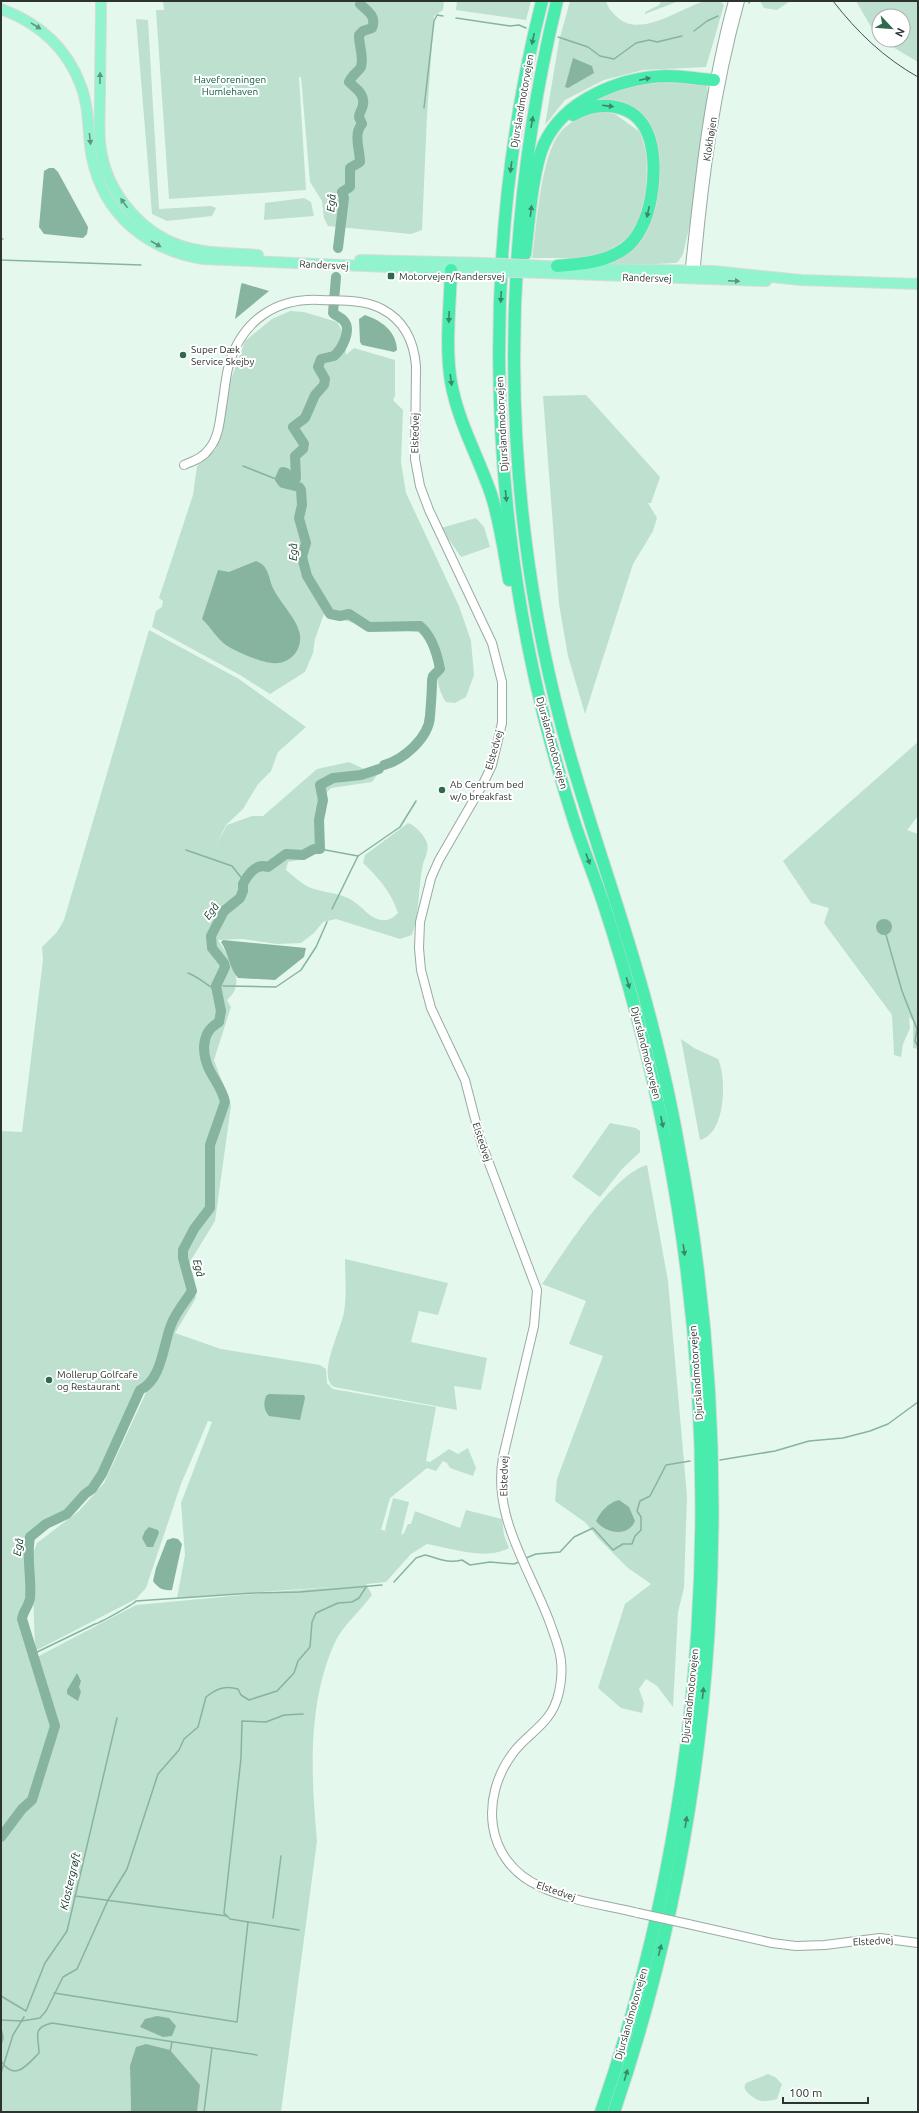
<svg xmlns="http://www.w3.org/2000/svg" width="919" height="2113" viewBox="0 0 919 2113" font-family="Ubuntu,sans-serif">
<style>
.green{fill:#bee0cf;fill-rule:evenodd}
.water{fill:#87b49e}
.lines{fill:none;stroke-linecap:round;stroke-linejoin:round}
.stream{stroke:#87b49e;stroke-width:1.5}
.river{stroke:#87b49e;stroke-width:10}
.minor-casing{stroke:#98aaa1;stroke-width:10}
.major-casing{stroke:#d9dada;stroke-width:12}
.highway-casing{stroke:#d9dada;stroke-width:14}
.minor{stroke:#fff;stroke-width:8}
.major{stroke:#92f4ce;stroke-width:10}
.highway{stroke:#4aecae;stroke-width:12}
.tram{stroke:#49524d;stroke-width:1}
.minor-bridge-casing{stroke:#98aaa1;stroke-width:10;stroke-linecap:butt}
.major-bridge-casing{stroke:#d9dada;stroke-width:12;stroke-linecap:butt}
.minor-bridge{stroke:#fff;stroke-width:8}
.major-bridge{stroke:#92f4ce;stroke-width:10}
.oneway{fill:#60947f}
.oneway2{fill:#3a8769}
.poi-dot{fill:#316850;stroke:#fff;stroke-width:1.5}
.labels{text-anchor:middle;dominant-baseline:central;stroke-width:4;stroke-linejoin:round;paint-order:stroke}
.park-label{font-size:10px;fill:#075c3f;stroke:#fff}
.street-label{font-size:10px;fill:#2d3430;stroke:#fff}
.poi-label{font-size:10px;fill:#2d3430;stroke:#fff;text-anchor:start}
.water-label{font-size:11px;font-style:italic;fill:#093122;stroke:#fff}
</style>
<rect width="100%" height="100%" fill="#e5f8ee"/>
<g class="green">
<path d="M163,1H444L443,10L434,16L427,115L422,230L411,234L328,226L324,218L322,201L310,182L301,77H299L306,190L169,199L156,10H164Z"/>
<path d="M457,1H531L526,20L456,10Z"/>
<path d="M570,1H606C608,8 611,11 616,16C639,40 680,8 705,1C709,0 715,1 720,1L724,5L706,67L643,70L604,80L565,100L545,125L559,41Z"/>
<path d="M661,1H679L645,14V12L659,5Z"/>
<path d="M760,1H790L777,10L764,8Z"/>
<path d="M856,1H918V62L896,49L886,40H903V16H879V33L870,25Z"/>
<path d="M136,19L148,20L159,209L211,206L216,208L212,216L167,221L152,214Z"/>
<path d="M680,81L703,83L707,86L708,92L690,224L683,254L678,262L675,263L595,267L637,242L656,153L637,115L584,105L611,91L632,85Z"/>
<path d="M598,111L615,114L640,132L647,155L646,191L637,227L626,239L607,252L583,258H532C537,225 540,160 559,134C568,121 584,116 598,111Z"/>
<path d="M304,198L311,202L314,216L264,220L265,203Z"/>
<path d="M290,311L304,312L337,322L346,338V355L354,348L395,360V396L393,400L403,410L401,462L406,493L459,606L471,641L474,675L466,697L455,703L446,702C435,686 437,665 430,647C428,641 422,636 418,632L400,630L380,631L324,614L315,639L313,653L305,672L270,694L240,675L152,627L156,611L162,607L163,601L159,598L193,495L197,466L216,449L224,420L230,382L245,341L272,319Z"/>
<path d="M586,395L660,477L651,503H648L657,518L653,531L633,564L585,714L568,656L559,604L543,396Z"/>
<path d="M476,518L484,527L490,547L461,557L441,528Z"/>
<path d="M149,630L239,679L306,727L278,752L271,771L258,784L243,809L226,825L216,845L227,825L252,816H263L317,769L349,762L377,775L372,782L331,788L327,792L320,836L316,852L304,859L288,862L286,870C295,877 303,886 314,889C327,893 341,893 353,901C363,907 369,918 381,920C388,921 393,918 398,913C391,892 379,878 363,863L365,855L408,823C415,825 425,836 427,843C429,851 425,857 423,864C418,887 420,912 412,935L400,939L336,919L323,922L314,933L301,943L277,944L242,939L218,940C229,957 248,982 227,1000L231,1007L214,1060L231,1106L215,1221L188,1265L196,1298L175,1333L221,1349L320,1365L326,1369L327,1383L333,1389L436,1407L426,1461L430,1462L449,1449L458,1454L468,1448L476,1468L473,1476L450,1468L447,1463L443,1461L436,1471L427,1468L390,1498L381,1530L387,1531L385,1530L393,1498L409,1502L401,1535L404,1533L408,1524H411L415,1511L460,1528L466,1510L502,1519L504,1535L509,1548C486,1561 451,1548 427,1544L411,1554L386,1582L366,1584L372,1595C362,1609 344,1625 336,1640C307,1702 311,1775 317,1841L281,2112H197L199,2085L170,2050L130,2066L131,2112H1V1131L22,1132L43,960L42,947L57,932L64,920ZM151,1382L104,1483L79,1511L37,1543L32,1556L35,1651L136,1599L146,1588L181,1484L208,1421L212,1422L181,1503L185,1555L177,1598L330,1587L136,1605L35,1658L23,1619C23,1611 29,1606 30,1598C33,1579 27,1559 30,1537L46,1524L67,1514L85,1494L92,1489L102,1474L140,1391Z"/>
<path d="M918,742V816L907,830L918,834V1049L913,1048V1021L909,1017L910,1028L903,1044L901,1057L894,1055L892,1015L824,923L829,908L811,903L783,861Z"/>
<path d="M681,1039L694,1048L718,1059C727,1078 726,1134 700,1140Z"/>
<path d="M610,1123L636,1128L640,1131V1152L622,1169L600,1197L572,1177Z"/>
<path d="M647,1165L668,1281L687,1496L684,1588L678,1612L673,1707L657,1686L646,1679L639,1689L644,1703L642,1713L621,1708L598,1688L625,1604L651,1584L628,1568L598,1538L586,1523L555,1501L557,1479L603,1356L569,1344L586,1301L542,1284C564,1253 611,1175 647,1165Z"/>
<path d="M345,1259L448,1283L438,1315L419,1311L411,1342L487,1358L481,1390L454,1386L457,1410L334,1387C316,1376 342,1328 344,1312C347,1295 345,1276 345,1259Z"/>
<path d="M768,2074L775,2077L782,2084L777,2099C764,2103 757,2102 747,2092C744,2088 744,2087 746,2083Z"/>
</g>
<g class="water">
<path d="M573,58L592,66L594,73L568,88L565,87Z"/>
<path d="M49,168H54L58,172L88,227L87,234L83,238L44,234L39,227L44,171Z"/>
<path d="M242,283L269,291L235,319L241,285Z"/>
<path d="M365,315C382,321 396,331 397,350L394,352L362,345L360,342L359,319Z"/>
<path d="M256,561C270,566 268,579 274,590C281,604 298,620 300,635C302,652 288,665 272,663C263,663 234,651 226,645C216,638 211,627 202,619L218,570L229,572Z"/>
<circle cx="884" cy="927" r="8"/>
<path d="M223,940L306,948L304,957L275,980L238,978C229,968 229,954 221,942Z"/>
<path d="M269,1394L304,1395L305,1398L300,1420L269,1416C264,1410 263,1404 266,1396Z"/>
<path d="M619,1500L629,1507L635,1521C628,1538 605,1533 596,1521C601,1511 608,1503 619,1500Z"/>
<path d="M149,1527L158,1530L159,1533L153,1547H147L142,1538L145,1531Z"/>
<path d="M173,1538L178,1539L182,1544L172,1590C163,1591 158,1588 153,1581L156,1568L167,1540Z"/>
<path d="M77,1673L81,1681L79,1687L81,1692L78,1701L67,1694V1690Z"/>
<path d="M157,2016L169,2018L176,2026L172,2036L163,2037L140,2027L145,2019Z"/>
<path d="M146,2044L170,2050L200,2085L197,2112H131L130,2066L136,2047Z"/>
</g>
<g class="lines">
<g class="stream">
<path d="M749,3L750,1"/>
<path d="M456,18L510,26L519,25L526,28"/>
<path d="M694,31L707,21L718,16"/>
<path d="M558,37L588,47L600,56L614,59L636,43L649,40L657,42L682,36"/>
<path d="M424,108L434,21L437,15L443,16"/>
<path d="M1,239H3"/>
<path d="M1,260L141,265"/>
<path d="M243,466L281,481"/>
<path d="M320,849L358,856"/>
<path d="M186,850L232,866L244,881"/>
<path d="M332,909L358,856L400,827L416,801"/>
<path d="M886,935L902,991L917,1029L915,1041L918,1046"/>
<path d="M188,973C199,977 206,985 216,990"/>
<path d="M223,986L276,987L301,970L316,947L327,922"/>
<path d="M720,1460L775,1451L809,1441L843,1438L870,1431L888,1424L918,1402"/>
<path d="M526,1558L536,1554L560,1552L574,1537L593,1528L613,1550L623,1544H632L635,1536L641,1530V1517L637,1511L640,1501L650,1496L666,1465L690,1461"/>
<path d="M394,1582L416,1558L425,1555C438,1558 448,1564 462,1560L470,1565L490,1562L514,1564L519,1562"/>
<path d="M33,1654L95,1624C100,1623 132,1605 136,1601L253,1593L300,1592L382,1585"/>
<path d="M75,1896L227,1916"/>
<path d="M273,1918L281,1856"/>
<path d="M299,1930L230,1919L224,1913L241,1758L242,1721L266,1722L284,1715L303,1714"/>
<path d="M54,1993L237,2022L248,1922"/>
<path d="M1,1996L26,2011L45,1963L67,1931L117,1718"/>
<path d="M1,2020L22,2021L40,2018L46,2011L63,1977L77,1969L108,1900L127,1869L158,1774L179,1750L184,1739L198,1727L206,1697C216,1689 225,1685 238,1689L241,1695L249,1700L277,1691L294,1673L298,1661L310,1647L312,1622L316,1613L338,1603L352,1602L359,1598L366,1587"/>
<path d="M1,2028L3,2038L1,2045"/>
<path d="M170,2052L172,2042"/>
<path d="M1,2061C15,2082 27,2065 39,2053C39,2037 31,2028 52,2023L257,2055"/>
<path d="M1,2073L13,2035L24,2017"/>
<path d="M204,2112L212,2048"/>
</g>
<g class="river">
<path d="M338,248L344,198L342,192L350,187V168L360,162C360,150 353,134 362,124L359,117C359,112 363,109 363,104C365,94 355,88 349,82C352,75 359,71 361,67C364,56 359,47 359,35L363,31L372,28C377,16 367,11 360,4L361,1"/>
<path d="M336,277L333,313C336,316 341,317 344,321C352,330 342,349 334,356L321,359L318,367L325,379L324,385L315,395L305,418L293,427L304,444L303,449L295,456L296,478L290,479L286,473L283,472L280,479L283,483L299,487L301,490L302,505L299,518L306,543L302,557L307,576L330,614L340,616L349,614L369,627L420,626C432,636 437,653 440,669L433,676L432,680C432,692 431,704 430,716C429,738 403,760 384,765"/>
<path d="M1,1837L22,1809L32,1800L55,1726L22,1619C23,1611 29,1606 30,1598C32,1578 26,1558 30,1537L46,1524L67,1514L85,1494L92,1489L102,1474L140,1390C162,1380 163,1345 171,1325C176,1312 185,1302 192,1291L183,1258V1250L194,1229L210,1208V1145L225,1102C220,1080 204,1072 204,1047C205,1035 208,1029 219,1022L221,1011L216,986L225,967L224,963L212,948L211,936L224,911L240,898L243,891V884C248,874 256,863 268,867L286,854L303,855L314,849H320L319,820L323,800L320,785L333,778L361,775L379,769"/>
</g>
<defs>
<g id="minor">
<path d="M689,276C699,183 708,92 733,1"/>
<path d="M695,277C703,183 715,91 740,1"/>
<path d="M184,465C193,461 203,458 209,449C220,436 220,416 223,400C225,387 226,373 230,361C244,319 277,298 320,300C341,301 363,299 382,309C405,321 414,342 416,366L415,459L420,486L429,510L492,643L502,682V723L492,765L483,784L439,860L431,878L420,922L419,948L421,970L431,1008L465,1080L481,1142L537,1290L534,1326L503,1457C492,1517 530,1569 550,1623C554,1635 560,1648 561,1661C563,1679 559,1704 547,1718C537,1731 522,1740 513,1753C480,1797 484,1860 539,1886C569,1901 606,1905 638,1913"/>
<path d="M688,1924L772,1943L796,1946L825,1945L880,1938L918,1943"/>
</g>
<g id="major">
<path d="M101,1C101,32 100,64 100,95C100,113 98,132 101,150C108,195 144,237 189,248C211,254 235,253 258,255"/>
<path d="M1,9C39,23 67,48 81,86C90,109 87,134 92,158C104,215 147,250 203,259L483,271"/>
<path d="M360,260L484,263"/>
<path d="M545,266L595,269L713,271L801,280L918,284"/>
<path d="M544,273L766,281"/>
</g>
<g id="highway">
<path d="M542,1C483,234 486,485 544,717C553,752 563,787 574,821C583,849 594,875 603,902C629,981 650,1061 666,1142C729,1463 708,1803 601,2112"/>
<path d="M557,1C499,238 499,491 562,727C587,821 622,912 647,1006C659,1051 670,1097 678,1143C739,1464 720,1802 614,2112"/>
<path d="M525,254C529,224 532,171 544,144C564,100 619,78 665,76C682,76 698,79 714,80"/>
<path d="M557,266C580,264 604,263 624,249C653,230 660,164 648,134C635,102 599,100 573,115"/>
<path d="M451,270C450,307 445,346 451,382C458,422 478,456 491,494C500,521 504,552 509,580"/>
</g>
</defs>
<use href="#minor" class="minor-casing"/>
<use href="#major" class="major-casing"/>
<use href="#highway" class="highway-casing"/>
<use href="#minor" class="minor"/>
<use href="#major" class="major"/>
<use href="#highway" class="highway"/>
<path class="tram" d="M833,1C857,32 884,58 918,77"/>
<defs>
<path id="minor-bridge" d="M638,1913L688,1924"/>
<g id="major-bridge">
<path d="M484,263L545,266"/>
<path d="M483,271L544,273"/>
</g>
</defs>
<use href="#minor-bridge" class="minor-bridge-casing"/>
<use href="#major-bridge" class="major-bridge-casing"/>
<use href="#minor-bridge" class="minor-bridge"/>
<use href="#major-bridge" class="major-bridge"/>
</g>
<defs><path id="oneway-solid" d="M-6-.8H1V-3.2L6.5 0L1 3.2V.8H-6Z"/></defs>
<g class="oneway">
<use href="#oneway-solid" transform="translate(36 26) rotate(32)"/>
<use href="#oneway-solid" transform="translate(100 78) rotate(-89)"/>
<use href="#oneway-solid" transform="translate(90 139) rotate(84)"/>
<use href="#oneway-solid" transform="translate(124 203) rotate(-126)"/>
<use href="#oneway-solid" transform="translate(156 244) rotate(30)"/>
<use href="#oneway-solid" transform="translate(734 281) rotate(2)"/>
</g>
<g class="oneway2">
<use href="#oneway-solid" transform="translate(533 39) rotate(102)"/>
<use href="#oneway-solid" transform="translate(645 79) rotate(-12)"/>
<use href="#oneway-solid" transform="translate(608 106) rotate(7)"/>
<use href="#oneway-solid" transform="translate(532 122) rotate(-80)"/>
<use href="#oneway-solid" transform="translate(511 167) rotate(98)"/>
<use href="#oneway-solid" transform="translate(531 211) rotate(-83)"/>
<use href="#oneway-solid" transform="translate(648 212) rotate(102)"/>
<use href="#oneway-solid" transform="translate(501 297) rotate(93)"/>
<use href="#oneway-solid" transform="translate(449 317) rotate(92)"/>
<use href="#oneway-solid" transform="translate(451 380) rotate(82)"/>
<use href="#oneway-solid" transform="translate(506 496) rotate(84)"/>
<use href="#oneway-solid" transform="translate(588 859) rotate(70)"/>
<use href="#oneway-solid" transform="translate(628 983) rotate(74)"/>
<use href="#oneway-solid" transform="translate(662 1122) rotate(78)"/>
<use href="#oneway-solid" transform="translate(684 1250) rotate(82)"/>
<use href="#oneway-solid" transform="translate(703 1693) rotate(-84)"/>
<use href="#oneway-solid" transform="translate(686 1822) rotate(-81)"/>
<use href="#oneway-solid" transform="translate(660 1950) rotate(-76)"/>
<use href="#oneway-solid" transform="translate(626 2075) rotate(-73)"/>
</g>
<g class="poi-dot">
<rect x="387" y="272" width="8" height="8" rx="2"/>
<circle cx="183" cy="355" r="4"/>
<circle cx="442" cy="790" r="4"/>
<circle cx="49" cy="1380" r="4"/>
</g>
<g class="labels">
<g class="park-label">
<text x="230" y="79">Haveforeningen<tspan x="230" dy="12">Humlehaven</tspan></text>
</g>
<g class="street-label">
<text transform="translate(522 101) rotate(-80)">Djurslandmotorvejen</text>
<text transform="translate(710 139) rotate(-81)">Klokhøjen</text>
<text transform="translate(324 265) rotate(3)">Randersvej</text>
<text transform="translate(647 278) rotate(2)">Randersvej</text>
<text transform="translate(502 424) rotate(-93)">Djurslandmotorvejen</text>
<text transform="translate(415 433) rotate(-89)">Elstedvej</text>
<text transform="translate(552 743) rotate(75)">Djurslandmotorvejen</text>
<text transform="translate(494 750) rotate(-74)">Elstedvej</text>
<text transform="translate(646 1053) rotate(76)">Djurslandmotorvejen</text>
<text transform="translate(482 1142) rotate(72)">Elstedvej</text>
<text transform="translate(696 1373) rotate(-94)">Djurslandmotorvejen</text>
<text transform="translate(504 1476) rotate(-89)">Elstedvej</text>
<text transform="translate(690 1696) rotate(-84)">Djurslandmotorvejen</text>
<text transform="translate(556 1891) rotate(19)">Elstedvej</text>
<text transform="translate(873 1941) rotate(-3)">Elstedvej</text>
<text transform="translate(631 2014) rotate(-74)">Djurslandmotorvejen</text>
</g>
<g class="poi-label">
<text x="399" y="276">Motorvejen/Randersvej</text>
<text x="191" y="349">Super Dæk<tspan x="191" dy="12">Service Skejby</tspan></text>
<text x="450" y="784">Ab Centrum bed<tspan x="450" dy="12">w/o breakfast</tspan></text>
<text x="57" y="1374">Mollerup Golfcafe<tspan x="57" dy="12">og Restaurant</tspan></text>
</g>
<g class="water-label">
<text transform="translate(331 203) rotate(-86)">Egå</text>
<text transform="translate(293 552) rotate(-88)">Egå</text>
<text transform="translate(211 911) rotate(-54)">Egå</text>
<text transform="translate(199 1268) rotate(77)">Egå</text>
<text transform="translate(18 1547) rotate(-81)">Egå</text>
<text transform="translate(70 1881) rotate(-77)">Klostergrøft</text>
</g>
</g>
<rect width="919" height="2113" fill="none" stroke="#2d3430" stroke-width="4"/>
<g transform="translate(891 28) rotate(116)"><circle r="19" fill="#ffffff" stroke="#abaeac"/>
<path d="M0-3L7 15L0 10L-7 15Z" fill="#316850"/>
<text y="-6" font-size="11" font-weight="bold" text-anchor="middle" fill="#2d3430">N</text>
</g>
<path d="M783 2097v6h85v-6" fill="none" stroke="#2d3430" stroke-width="2"/>
<text x="789" y="2097" font-size="12" fill="#2d3430" stroke="#ffffff" stroke-width="3" paint-order="stroke">100 m</text>
</svg>
